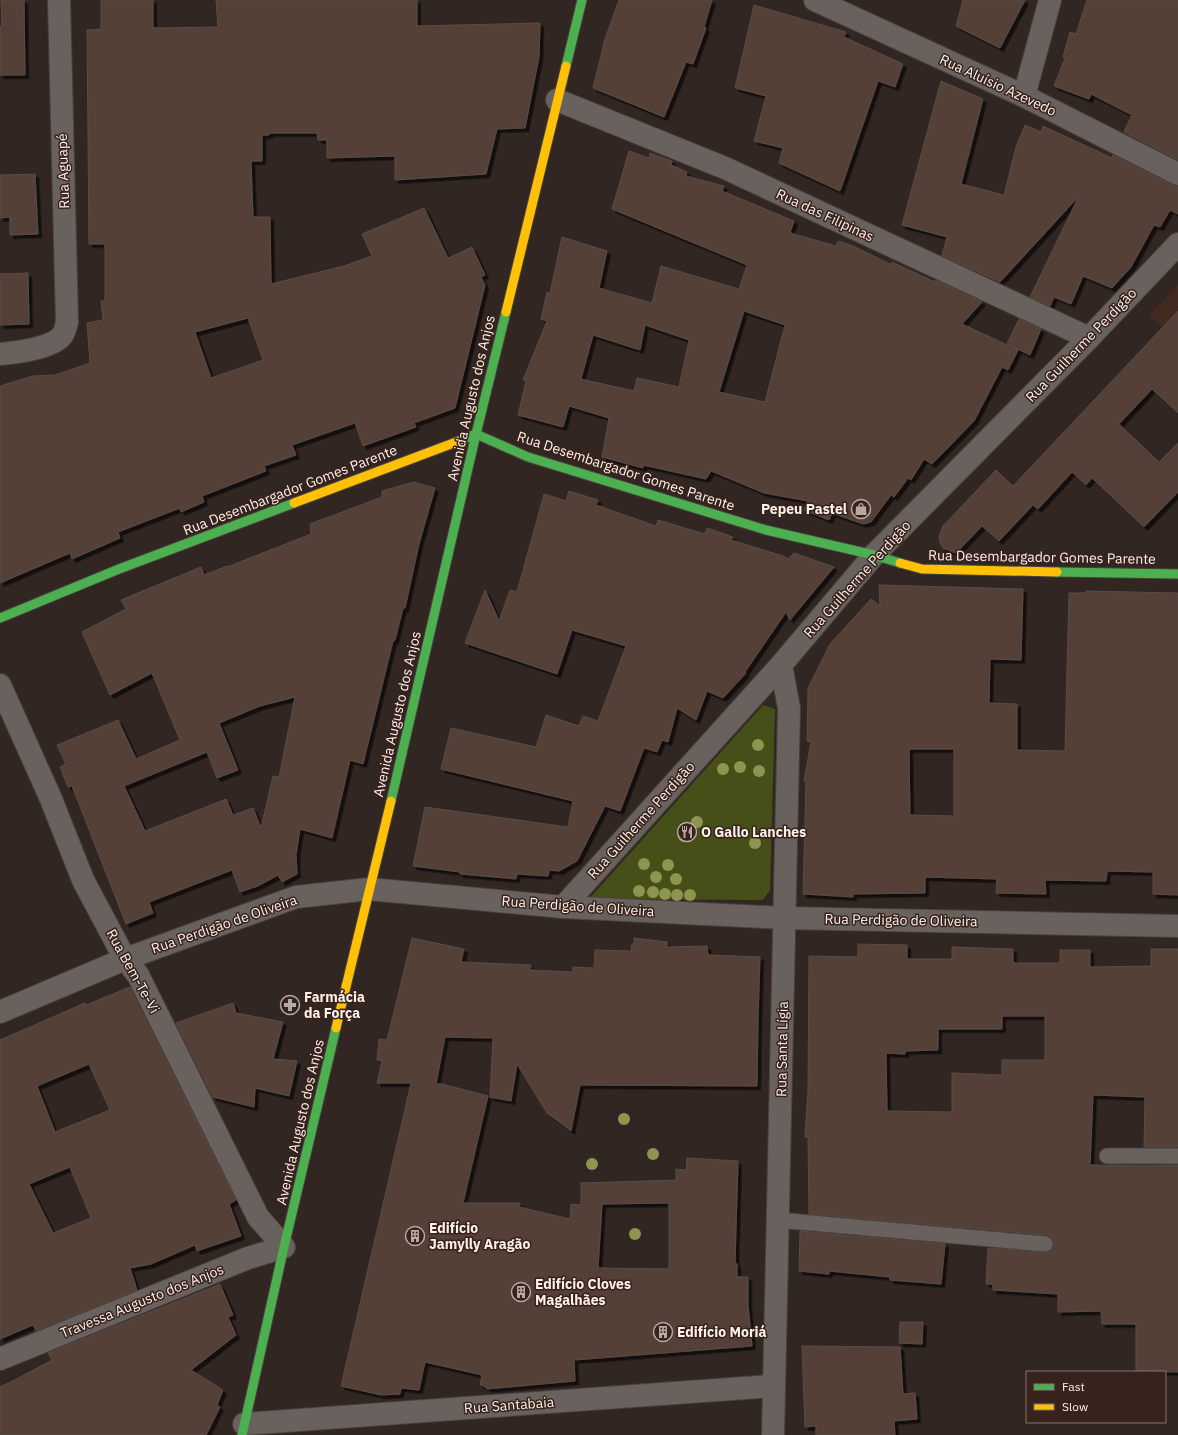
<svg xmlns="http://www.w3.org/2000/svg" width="1178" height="1435" viewBox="0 0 1178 1435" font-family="'IBM Plex Sans',sans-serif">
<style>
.built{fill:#422a20}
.green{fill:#474f18}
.building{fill:#554139;stroke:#564c48;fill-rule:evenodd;filter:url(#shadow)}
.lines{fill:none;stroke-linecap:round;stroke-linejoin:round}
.lane-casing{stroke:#4a413d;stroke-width:17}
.street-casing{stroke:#4a413d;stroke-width:24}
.fast-casing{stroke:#4a413d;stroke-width:11}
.slow-casing{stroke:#4a413d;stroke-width:11}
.lane{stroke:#69615e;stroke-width:15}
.street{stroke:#69615e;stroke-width:22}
.fast{stroke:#4caf50;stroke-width:9}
.slow{stroke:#ffc107;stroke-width:9}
.tree{fill:#8d9551}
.labels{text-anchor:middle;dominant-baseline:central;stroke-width:3;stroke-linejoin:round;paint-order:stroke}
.street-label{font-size:14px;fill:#fef0ea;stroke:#37231c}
.poi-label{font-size:14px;font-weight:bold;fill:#fef0ea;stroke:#37231c;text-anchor:start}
</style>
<defs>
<filter id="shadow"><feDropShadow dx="3.5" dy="3.5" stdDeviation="0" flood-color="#0009"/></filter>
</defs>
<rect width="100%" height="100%" fill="#312622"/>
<path class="built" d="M1178,285V341L1149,315Z"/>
<path class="green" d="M763,705L775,709L770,890L763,900L589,899Z"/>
<g class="building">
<path d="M1,0H24L25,75H0V26H2Z"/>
<path d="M101,0H153V28L218,27L216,0H417V26L540,23L539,57L525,128L497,129L486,174L395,180V156L327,158V140H318L317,133H269V135H262V161H251L253,217H270L271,284L344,266L372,256L362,234L424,208L448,258L472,247L485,275L481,277L485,285L455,408L414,423L416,427L363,446L355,423L292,445L296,455L264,466L266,471L202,496L204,502L181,512L180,508L118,532L120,538L72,559L70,553L0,583V386L33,376L55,375L90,363L87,323L103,320L101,301H105V244H89L87,30L101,29ZM248,318L263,360L211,378L195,332Z"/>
<path d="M619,0H712L704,27L706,28L693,64L686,62L664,117L593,88L605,39Z"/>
<path d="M963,0H1025L1000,48L956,26Z"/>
<path d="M1087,0H1178V160L1124,132L1132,115L1091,94L1089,99L1054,86L1065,58L1063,57L1070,32L1076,34Z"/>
<path d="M754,5L846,32L844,37L903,64L895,87L878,81L840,191L779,163L783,148L754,141L766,96L735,88Z"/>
<path d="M941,81L983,99L961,184L1004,195L1016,147L1025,125L1041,132L1043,126L1112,158L1113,155L1172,185L1178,186V214L1170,210L1160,227L1154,225L1131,267L1112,288L1083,276L1071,304L1054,297L1050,306L1030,297L1079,196L1000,282L942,256L947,237L902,225Z"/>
<path d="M629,151L649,158L650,153L672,161L671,165L687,172L686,176L724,186L722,191L794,221L790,233L836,246L838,241L853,246L892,265V262L935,282L936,280L982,302L962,324L1018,350L1008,370L1002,367L974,421L932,464L924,459L911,480L908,478L894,497L891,495L871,522L863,524L832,513L829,520L804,510L808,501L764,493L711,471L706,479L643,465V468L602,457L609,418L569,406L563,427L518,415L526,381L523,380L547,321L541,319L547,292L550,293L562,237L607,251L599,288L652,303L661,266L739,289L747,265L612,209ZM744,311L785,325L765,402L719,392ZM645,325L689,340L679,387L637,378L634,391L581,379L593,335L640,350Z"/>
<path d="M35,174L38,234L10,235V217L0,218V175Z"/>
<path d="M28,273L29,324L0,325V274Z"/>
<path d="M1178,311V413L1152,389L1119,424L1159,462L1178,443V492L1144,527L1092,478L1086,485L1072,472L1038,509L1033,505L999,541L982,526L956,553L943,548L940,543L939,536L943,526L996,470L1013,486Z"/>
<path d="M1019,319L1041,329L1030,355L1007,344Z"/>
<path d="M414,482L435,488L419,544L405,608H403L395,640L393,641L363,764L350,760L332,838L300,829L296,855L297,874L282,882L278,875L258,886L240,892L232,870L149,902L153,913L126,924L72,786L68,787L60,767L66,764L57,745L118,720L136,759L180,740L152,673L110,695L82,632L126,609L121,600L201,567L204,575L227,566V567L311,534L310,524L382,497V491ZM295,697L279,777L273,776L261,828L253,808L233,815L226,799L145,831L124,786L207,752L217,778L238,770L219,723L260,706Z"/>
<path d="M569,491L598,500L596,505L656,526L658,520L705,534L707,528L733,537L731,540L783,556L788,559L794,553L834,567L790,620L786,612L745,672L746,673L723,698L707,691L696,720L677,708L668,742L662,740L657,752L644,748L620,811L605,806L577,861L559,871L549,870L548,876L517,874L516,879L460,874V872L413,866L425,807L568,827L573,801L441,769L451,728L536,747L546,715L579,726L583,716L598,721L626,646L572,630L557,674L465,643L485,590L499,621L510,590L517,592L544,494L566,501Z"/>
<path d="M879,585L1023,589L1021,660L990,659L989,703L1017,704V750L1065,751L1069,593H1086V591L1178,593V895L1153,894V872L1107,871L1106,881L1045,880L1046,894L996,893L997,879L925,877V893L853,894V897L803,894L806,781H804L811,742L807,741L808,688L830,644L871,599L880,606ZM909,749H954V816L910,815Z"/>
<path d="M412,938L464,949L461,962L531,965L530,970L573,972V967L594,968L595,950L631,951L632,944H634V938L667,942V947L707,946L708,955L760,957L758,1019L757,1086L580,1085L571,1131L547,1113L517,1064L511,1101L490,1097L493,1038L445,1037L436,1084H442L488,1096L463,1203H520L519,1207L570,1219L571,1204L581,1205V1183L676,1180V1169L686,1170L687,1158L738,1161L735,1263L737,1264V1277H748V1305L752,1346L574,1360L575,1381L487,1389V1387H484V1385H480L482,1375L425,1362L419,1390L401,1388L400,1394L381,1395L341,1386L411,1083H377L382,1061L377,1060L379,1039L387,1040ZM669,1203V1269L598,1268L602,1204Z"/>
<path d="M858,944L907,945V959H952V947L1013,949V963H1060V950H1090V967L1151,966V949H1178V1147H1144L1145,1097L1093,1095L1090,1165L1144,1166L1178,1165V1372L1136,1371V1324H1102L1101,1311L1058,1312V1294L993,1290V1284H986L988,1248L1048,1252L1052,1249L1054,1245L1053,1240L1050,1236L1046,1235L809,1214L808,1137H805L808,1090L809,956L858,957ZM1002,1016H1045V1060H1002V1075L952,1073V1112L887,1111L886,1053L905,1054V1051L938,1050V1029H1002Z"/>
<path d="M130,987L236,1200L229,1204L241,1236L197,1251L195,1245L151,1264L130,1268L137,1290L36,1331L33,1325L0,1339V1040L85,1003L86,1005ZM89,1064L110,1110L55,1132L37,1086ZM70,1167L91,1218L53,1233L29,1184Z"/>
<path d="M233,1003L236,1013L283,1022L273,1059L297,1061L289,1096L255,1088L254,1107L213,1097L176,1023Z"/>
<path d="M800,1231L945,1244L941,1284L890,1280V1277L829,1271V1274L799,1271Z"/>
<path d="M220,1284L233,1315L228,1317L236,1335L191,1370L223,1390L217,1405L220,1407L206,1435H0V1387L15,1380L52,1360L48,1353Z"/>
<path d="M900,1322H923L922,1344L899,1343Z"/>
<path d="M802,1346L900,1347L903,1394L915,1393L917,1419L894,1421L895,1435H816V1426L805,1427Z"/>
</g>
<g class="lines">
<defs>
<g id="lane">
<path d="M1107,1156H1178"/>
<path d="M778,1220L1045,1244"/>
</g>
<g id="street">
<path d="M815,0L1024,96L1178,174"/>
<path d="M1024,96L1050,0"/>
<path d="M557,100L725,168L1089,338"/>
<path d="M0,354C15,353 55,348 63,334C65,331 66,326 67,322L59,0"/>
<path d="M0,685L51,799L83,880L125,959L138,975L258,1217L284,1247L248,1258L0,1359"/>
<path d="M563,907L781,665L874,555L1089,338L1178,244"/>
<path d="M0,1012L125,959L296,897L369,889L563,907L785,918L1178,926"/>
<path d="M244,1424L773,1386"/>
<path d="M773,1435L789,708L781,665"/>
</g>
<g id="fast">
<path d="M566,66L582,0"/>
<path d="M459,441L476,434L528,457L766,530L874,555L900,563"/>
<path d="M1057,572L1178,574"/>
<path d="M0,618L119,569L294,503"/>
<path d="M391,801L476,434L506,312"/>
<path d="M242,1435L284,1247L336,1028"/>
</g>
<g id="slow">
<path d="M506,312L566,66"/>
<path d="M294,503L459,441"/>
<path d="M900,563L922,569L1057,572"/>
<path d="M336,1028L391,801"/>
</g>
</defs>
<use href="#lane" class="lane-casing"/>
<use href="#street" class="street-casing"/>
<use href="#fast" class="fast-casing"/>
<use href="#slow" class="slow-casing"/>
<use href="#lane" class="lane"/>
<use href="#street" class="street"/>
<use href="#fast" class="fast"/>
<use href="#slow" class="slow"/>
</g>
<g class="tree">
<circle cx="758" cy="745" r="6"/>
<circle cx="740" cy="767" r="6"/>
<circle cx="723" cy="769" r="6"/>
<circle cx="759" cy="771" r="6"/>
<circle cx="697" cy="822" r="6"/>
<circle cx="684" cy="836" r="6"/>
<circle cx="755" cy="843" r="6"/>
<circle cx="644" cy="864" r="6"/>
<circle cx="668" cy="865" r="6"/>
<circle cx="656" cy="877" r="6"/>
<circle cx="676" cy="879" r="6"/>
<circle cx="639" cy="891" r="6"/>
<circle cx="653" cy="892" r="6"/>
<circle cx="665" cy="894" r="6"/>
<circle cx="677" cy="895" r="6"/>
<circle cx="690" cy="895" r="6"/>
<circle cx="624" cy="1119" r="6"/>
<circle cx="653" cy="1154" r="6"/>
<circle cx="592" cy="1164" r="6"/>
<circle cx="635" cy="1234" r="6"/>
</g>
<defs>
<symbol id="shop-ring" viewBox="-11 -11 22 22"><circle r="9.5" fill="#37231c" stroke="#b6a9a4" stroke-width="1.5"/><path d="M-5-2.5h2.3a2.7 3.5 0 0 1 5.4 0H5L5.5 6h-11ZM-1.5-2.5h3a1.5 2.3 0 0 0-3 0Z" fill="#b6a9a4"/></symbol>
<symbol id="restaurant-ring" viewBox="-11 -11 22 22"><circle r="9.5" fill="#37231c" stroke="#b6a9a4" stroke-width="1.5"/><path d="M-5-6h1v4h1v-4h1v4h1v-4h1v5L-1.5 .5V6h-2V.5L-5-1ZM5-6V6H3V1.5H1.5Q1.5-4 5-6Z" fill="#b6a9a4"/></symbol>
<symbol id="pharmacy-ring" viewBox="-11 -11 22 22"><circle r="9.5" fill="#37231c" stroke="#b6a9a4" stroke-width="1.5"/><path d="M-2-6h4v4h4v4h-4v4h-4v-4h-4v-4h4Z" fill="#b6a9a4"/></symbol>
<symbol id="building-ring" viewBox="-11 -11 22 22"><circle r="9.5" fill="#37231c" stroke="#b6a9a4" stroke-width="1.5"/><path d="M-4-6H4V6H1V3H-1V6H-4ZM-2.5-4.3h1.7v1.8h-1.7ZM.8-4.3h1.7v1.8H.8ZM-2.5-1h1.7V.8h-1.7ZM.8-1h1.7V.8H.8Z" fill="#b6a9a4"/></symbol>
</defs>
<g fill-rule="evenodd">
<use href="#shop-ring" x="850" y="498" width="22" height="22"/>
<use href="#restaurant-ring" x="676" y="821" width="22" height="22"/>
<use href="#pharmacy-ring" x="279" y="994" width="22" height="22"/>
<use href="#building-ring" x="404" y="1225" width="22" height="22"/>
<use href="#building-ring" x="510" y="1281" width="22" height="22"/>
<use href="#building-ring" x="652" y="1321" width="22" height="22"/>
</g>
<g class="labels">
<g class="street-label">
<text transform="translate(998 85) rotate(25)">Rua Aluísio Azevedo</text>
<text transform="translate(63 171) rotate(-92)">Rua Aguapé</text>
<text transform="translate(825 215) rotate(25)">Rua das Filipinas</text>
<text transform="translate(1081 345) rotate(-46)">Rua Guilherme Perdigão</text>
<text transform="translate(471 398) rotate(-77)">Avenida Augusto dos Anjos</text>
<text transform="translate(626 471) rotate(18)">Rua Desembargador Gomes Parente</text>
<text transform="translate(290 490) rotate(-21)">Rua Desembargador Gomes Parente</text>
<text transform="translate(1042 557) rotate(1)">Rua Desembargador Gomes Parente</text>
<text transform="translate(857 579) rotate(-48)">Rua Guilherme Perdigão</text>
<text transform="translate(397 714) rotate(-77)">Avenida Augusto dos Anjos</text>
<text transform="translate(641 820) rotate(-48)">Rua Guilherme Perdigão</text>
<text transform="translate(578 906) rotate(4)">Rua Perdigão de Oliveira</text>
<text transform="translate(901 920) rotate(1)">Rua Perdigão de Oliveira</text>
<text transform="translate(224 924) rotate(-19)">Rua Perdigão de Oliveira</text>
<text transform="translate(133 971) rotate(61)">Rua Bem-Te-Vi</text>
<text transform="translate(782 1049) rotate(-89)">Rua Santa Lígia</text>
<text transform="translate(300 1122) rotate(-77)">Avenida Augusto dos Anjos</text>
<text transform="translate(142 1301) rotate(-22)">Travessa Augusto dos Anjos</text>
<text transform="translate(509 1405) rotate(-4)">Rua Santabaia</text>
</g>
<g class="poi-label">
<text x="847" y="509" text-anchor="end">Pepeu Pastel</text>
<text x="701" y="832">O Gallo Lanches</text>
<text x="304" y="997">Farmácia<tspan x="304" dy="16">da Força</tspan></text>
<text x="429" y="1228">Edifício<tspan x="429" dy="16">Jamylly Aragão</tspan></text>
<text x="535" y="1284">Edifício Cloves<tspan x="535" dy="16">Magalhães</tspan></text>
<text x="677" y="1332">Edifício Moriá</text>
</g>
</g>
<rect x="1026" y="1371" width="140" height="52" fill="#37231c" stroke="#87756e"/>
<rect x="1034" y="1384" width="20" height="6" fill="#4caf50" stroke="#87756e"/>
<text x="1062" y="1391" font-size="12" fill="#fef0ea">Fast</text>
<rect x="1034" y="1404" width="20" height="6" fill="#ffc107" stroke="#87756e"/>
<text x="1062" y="1411" font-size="12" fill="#fef0ea">Slow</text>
</svg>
